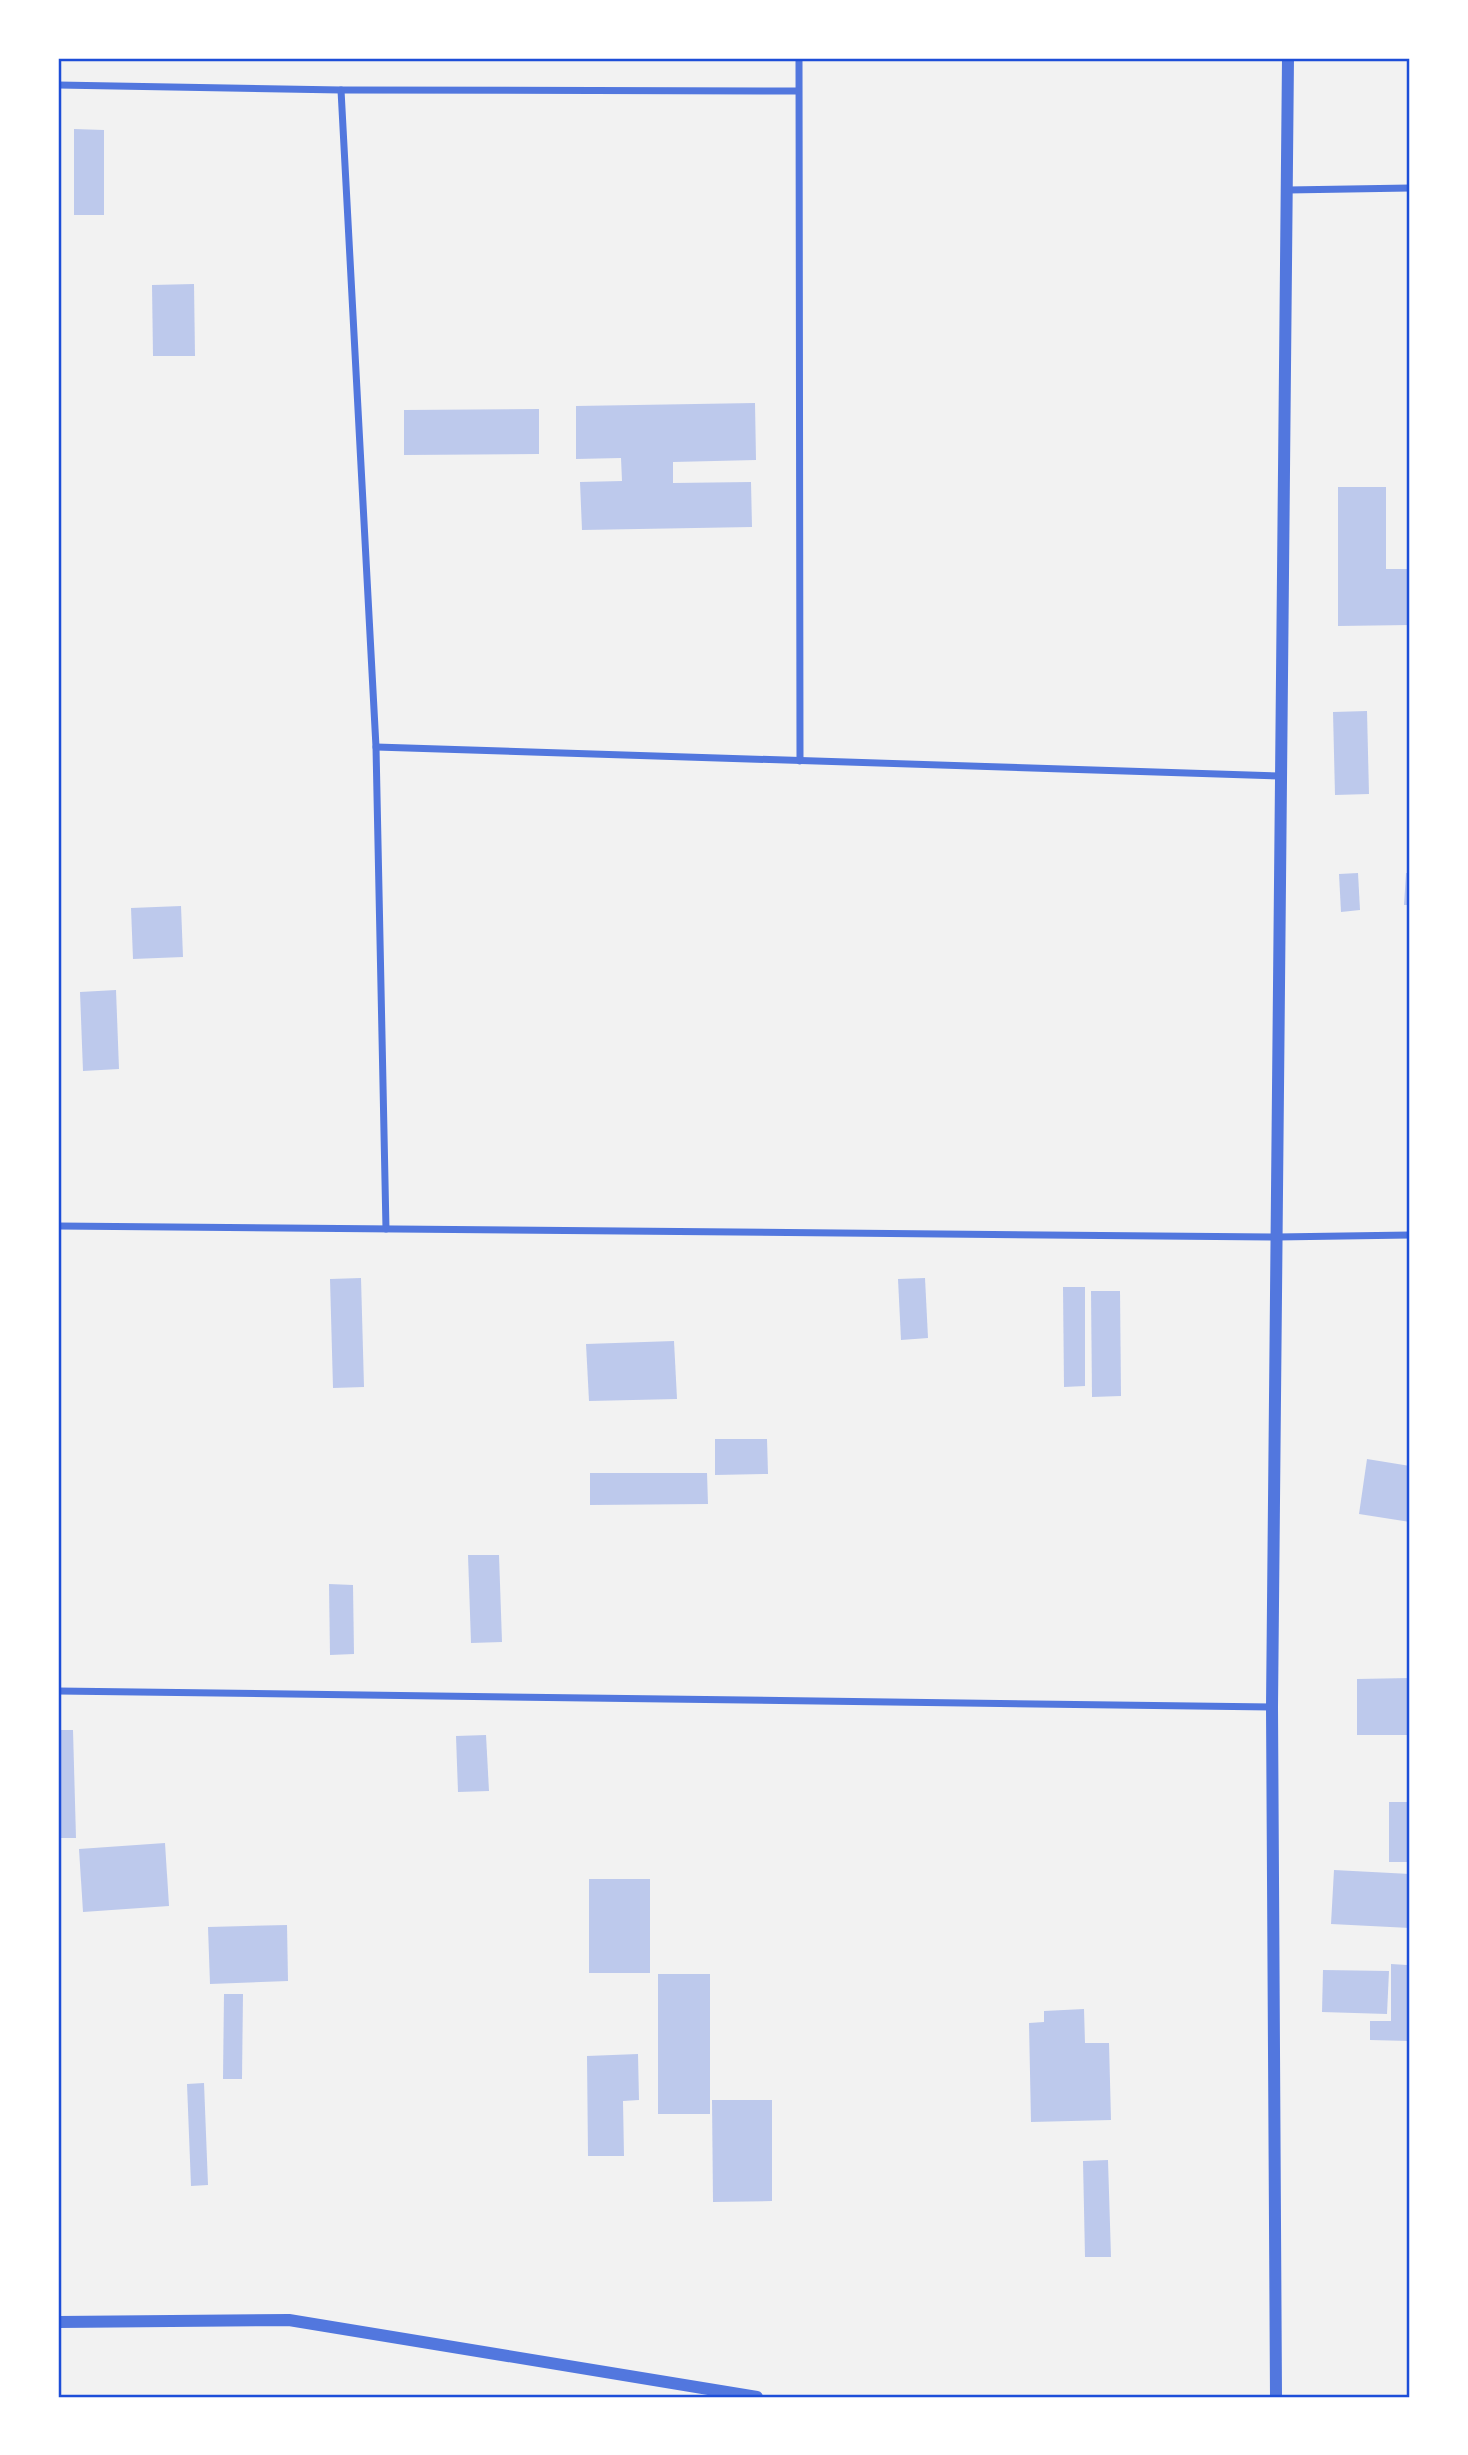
<svg xmlns="http://www.w3.org/2000/svg" width="1468" height="2455" viewBox="0 0 1468 2455" font-family="'Space Grotesk',sans-serif">
<style>
.building{fill:#bdc9ec}
.lines{fill:none;stroke-linecap:round;stroke-linejoin:round}
.minor{stroke:#5277de;stroke-width:7}
.tertiary{stroke:#5277de;stroke-width:12}
.neatline{fill:none;stroke:#1d4ed8;stroke-width:2.5}
</style>
<rect width="100%" height="100%" fill="#f2f2f2"/>
<g class="building">
<path d="M74,129L104,130V215H74Z"/>
<path d="M194,284L195,356H153L152,285Z"/>
<path d="M755,403L756,460L673,462V483L751,482L752,527L582,530L580,482L622,481L621,458L576,459V406Z"/>
<path d="M539,409V454L404,455V410Z"/>
<path d="M1338,487H1386V569H1410V625L1338,626Z"/>
<path d="M1367,711L1369,794L1335,795L1333,712Z"/>
<path d="M1358,873L1360,910L1341,912L1339,874Z"/>
<path d="M1406,873H1410V905H1404Z"/>
<path d="M181,906L183,957L133,959L131,908Z"/>
<path d="M116,990L119,1069L83,1071L80,992Z"/>
<path d="M361,1278L364,1387L333,1388L330,1279Z"/>
<path d="M925,1278L928,1338L901,1340L898,1279Z"/>
<path d="M1063,1287H1085V1386L1064,1387Z"/>
<path d="M1091,1291H1120L1121,1396L1092,1397Z"/>
<path d="M674,1341L677,1399L589,1401L586,1344Z"/>
<path d="M715,1439H767L768,1474L715,1475Z"/>
<path d="M1367,1459L1410,1466V1522L1359,1514Z"/>
<path d="M590,1473H707L708,1504L590,1505Z"/>
<path d="M468,1555H499L502,1642L471,1643Z"/>
<path d="M329,1584L353,1585L354,1654L330,1655Z"/>
<path d="M1410,1678V1735H1357V1679Z"/>
<path d="M58,1730H73L76,1838H58Z"/>
<path d="M486,1735L489,1791L458,1792L456,1736Z"/>
<rect x="1389" y="1802" width="21" height="60"/>
<path d="M165,1843L169,1906L83,1912L79,1849Z"/>
<path d="M1334,1870L1410,1874V1928L1331,1924Z"/>
<rect x="589" y="1879" width="61" height="94"/>
<path d="M287,1925L288,1981L210,1984L208,1927Z"/>
<path d="M1407,1938H1410V2041L1370,2040V2021H1391V1964L1407,1965Z"/>
<path d="M1323,1970L1389,1971L1387,2014L1322,2012Z"/>
<rect x="658" y="1974" width="52" height="140"/>
<path d="M224,1994H243L242,2079H223Z"/>
<path d="M1084,2009L1085,2043H1109L1111,2120L1031,2122L1029,2023L1044,2022V2011Z"/>
<path d="M638,2054L639,2100L623,2101L624,2156H588L587,2056Z"/>
<path d="M204,2083L208,2185L191,2186L187,2084Z"/>
<path d="M712,2100H772V2201L713,2202Z"/>
<path d="M1108,2160L1111,2257H1085L1083,2161Z"/>
</g>
<g class="lines">
<g class="minor">
<path d="M799,58L800,761"/>
<path d="M58,85L341,90L798,91"/>
<path d="M341,90L376,747L386,1229"/>
<path d="M1288,190L1410,188"/>
<path d="M376,747L1281,776"/>
<path d="M58,1226L1277,1237L1410,1235"/>
<path d="M58,1691L1272,1707"/>
</g>
<g class="tertiary">
<path d="M58,2322L289,2320L757,2397"/>
<path d="M1276,2397L1272,1707L1288,58"/>
</g>
</g>
<rect width="1468" height="2455" fill="none" stroke="#ffffff" stroke-width="119"/>
<rect x="60" y="60" width="1348" height="2336" class="neatline"/>
</svg>
